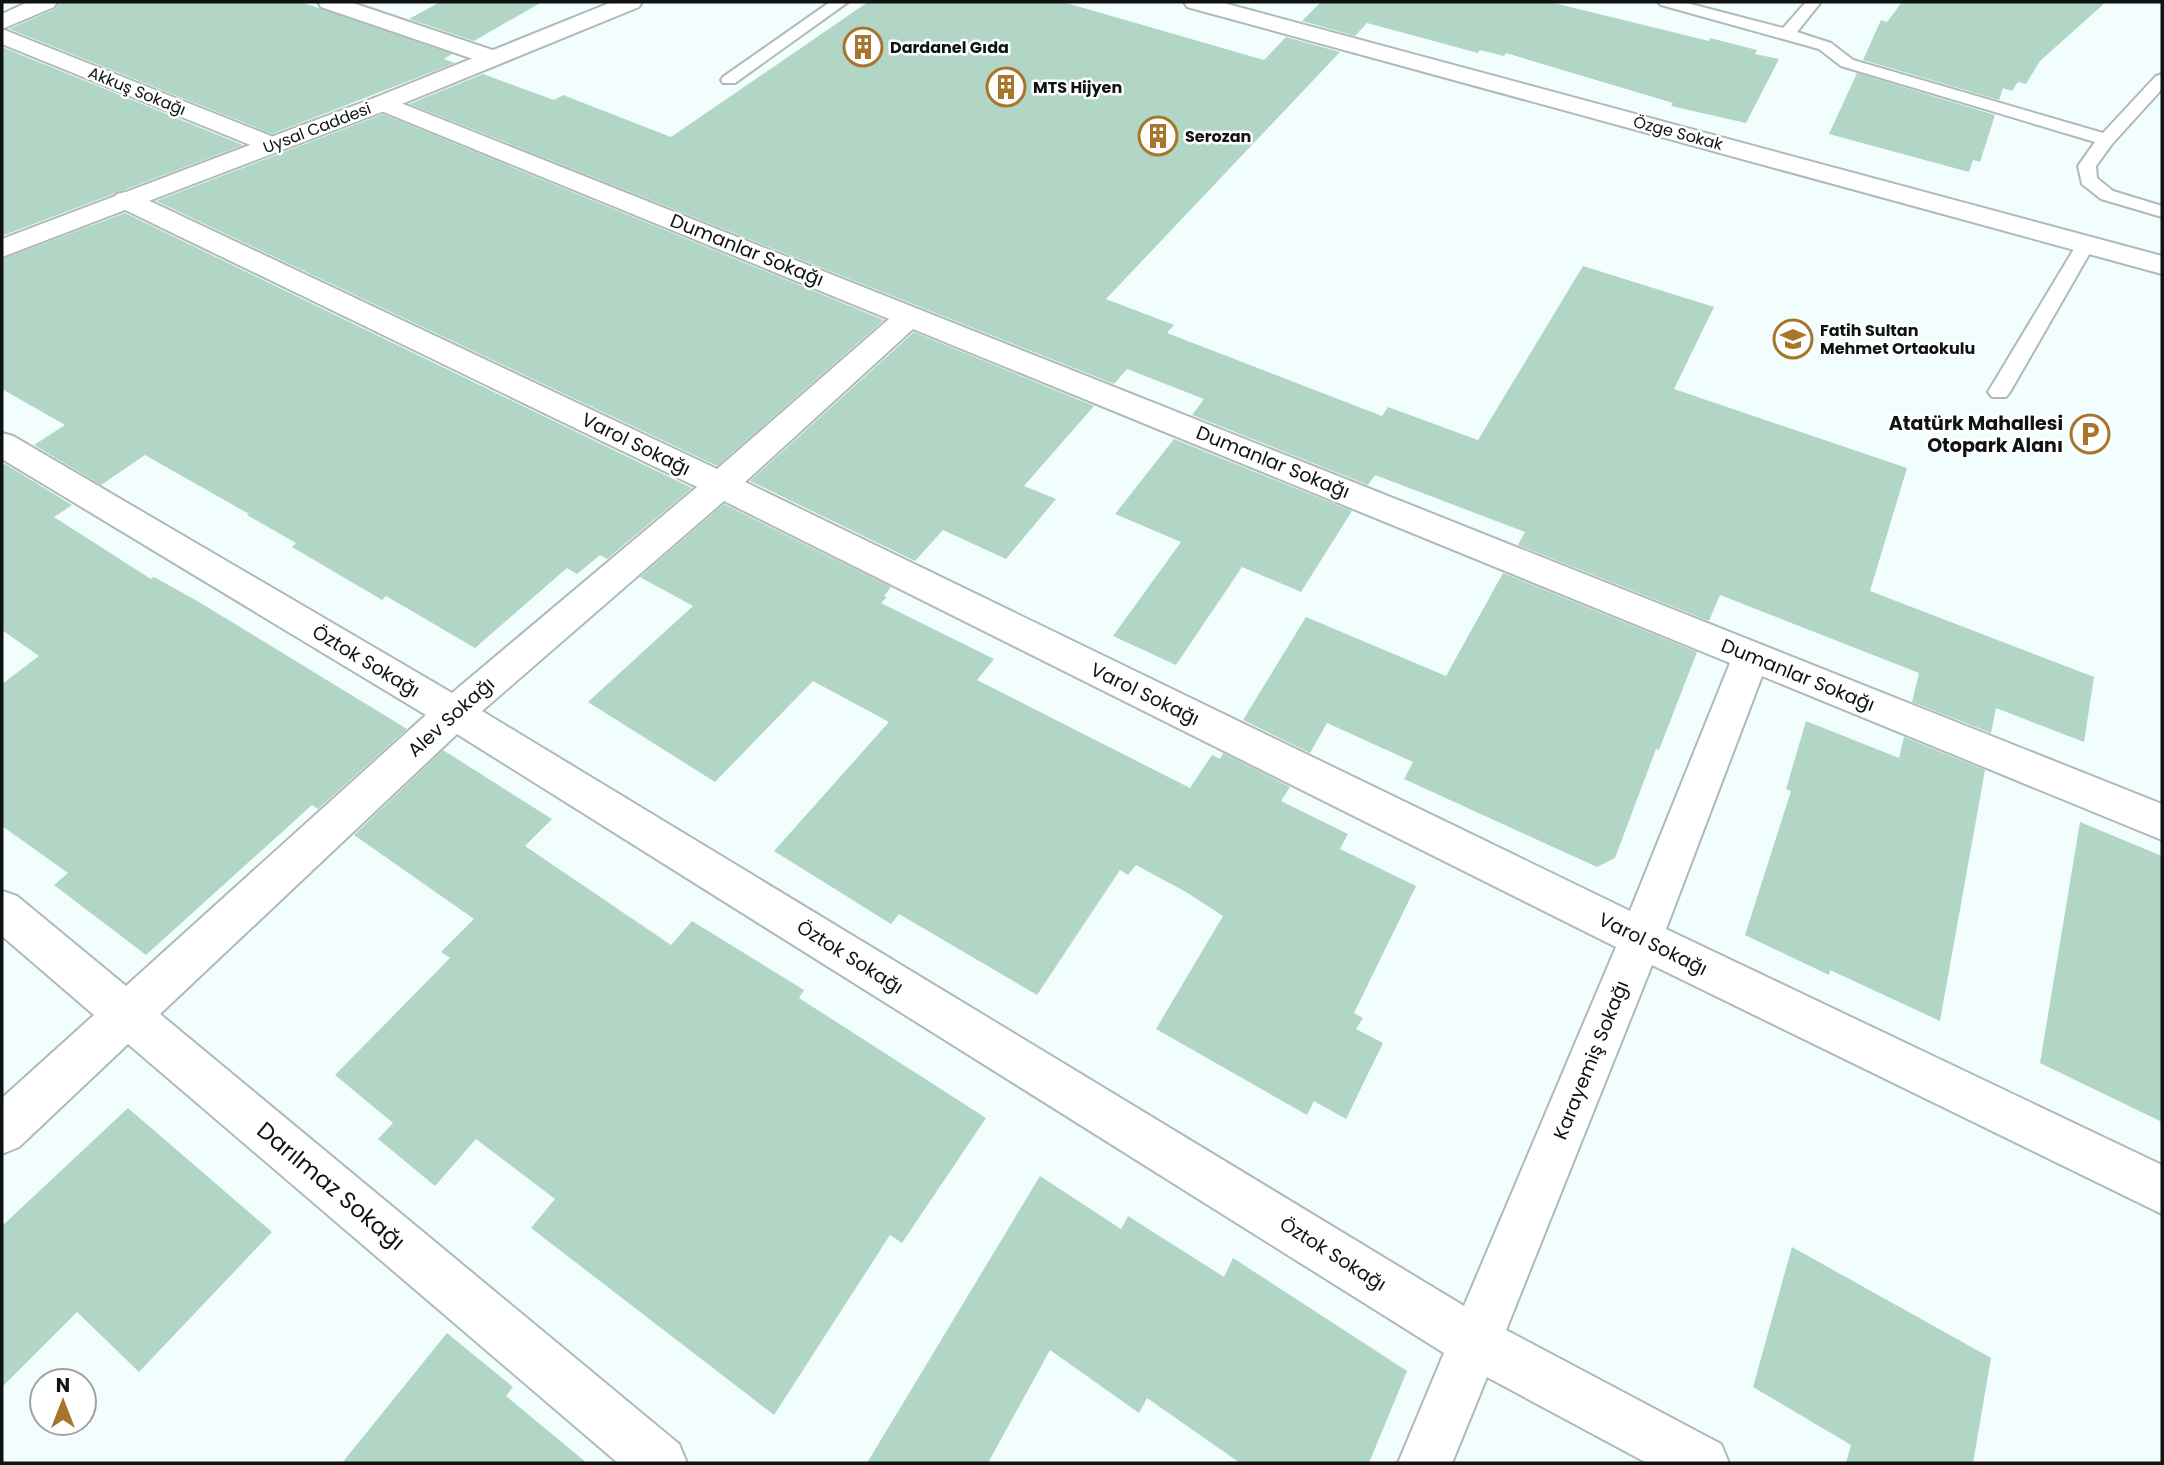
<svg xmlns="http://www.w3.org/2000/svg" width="2164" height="1465" viewBox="0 0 2164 1465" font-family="Poppins,sans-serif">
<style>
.building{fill:#b1d6c6}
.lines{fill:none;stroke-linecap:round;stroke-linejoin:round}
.service-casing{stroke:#aebab9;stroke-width:4}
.minor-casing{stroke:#aebab9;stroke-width:4}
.tertiary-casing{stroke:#aebab9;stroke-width:4}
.service{fill:#fff;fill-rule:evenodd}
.minor{fill:#fff;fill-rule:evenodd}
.tertiary{fill:#fff;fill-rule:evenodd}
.labels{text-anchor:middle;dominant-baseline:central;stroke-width:5;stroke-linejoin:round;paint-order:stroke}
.far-poi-label{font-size:16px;font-weight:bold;fill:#0f1313;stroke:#fff;text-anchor:start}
.far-street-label{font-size:16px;fill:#0f1313;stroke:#fff}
.street-label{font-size:19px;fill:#0f1313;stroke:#fff}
.poi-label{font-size:19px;font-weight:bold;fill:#0f1313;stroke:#fff;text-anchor:end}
.near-street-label{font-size:23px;fill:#0f1313;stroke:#fff}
</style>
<rect width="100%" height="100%" fill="#f1fefd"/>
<g class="building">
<path d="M60,2H301L452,54L444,59L455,63L272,134L9,29L55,9Z"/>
<path d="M440,2H542L474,41L409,19Z"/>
<path d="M868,2H1063L1264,60L1286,37L1340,52L1106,299L1174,325L1167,333L1382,416L1388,407L1478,440L1583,266L1714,307L1674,389L1907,468L1870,591L2094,677L2084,742L1996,708L1991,733L1912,702L1919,673L1720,595L1709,621L1518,545L1525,532L1375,475L1368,485L1192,415L1204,399L1127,369L1114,384L409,104L483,74L554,100L563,95L671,137Z"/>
<path d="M1321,2H1550L1709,41L1710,38L1757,50L1755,54L1779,59L1746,123L1671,106L1673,103L1506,53L1504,56L1480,50L1478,53L1367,23L1355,36L1302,21Z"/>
<path d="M1902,2H2106L2040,61L2026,84L2018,82L2012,91L2003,88L1999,100L1863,60L1881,20L1887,22Z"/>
<path d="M2,47L243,145L2,236Z"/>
<path d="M1857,73L1995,115L1980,162L1973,160L1969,172L1829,134Z"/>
<path d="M383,114L884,320L717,466L156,201Z"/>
<path d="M125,213L692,488L607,559L600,555L577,574L567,568L475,648L386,596L382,600L292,547L296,543L247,515L249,514L145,455L101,485L34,445L65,425L2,389V259Z"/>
<path d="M914,332L1094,406L1024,486L1056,499L1006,559L943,530L915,561L750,481Z"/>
<path d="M1174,439L1352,511L1301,592L1242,567L1176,665L1113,636L1181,542L1115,514Z"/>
<path d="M5,464L72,505L54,517L151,579L154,577L199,602L407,729L318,809L312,805L146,955L54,885L68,873L2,826V684L39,656L2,630V466Z"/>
<path d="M724,504L891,587L884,596L887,597L881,603L994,659L977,680L1190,788L1212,755L1220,759L1223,753L1290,787L1281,801L1348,834L1340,849L1416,886L1354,1013L1363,1018L1356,1029L1383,1043L1346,1119L1314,1101L1307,1115L1156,1029L1223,916L1186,892L1136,865L1128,875L1120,870L1037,995L899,914L891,924L774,851L889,722L813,681L715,782L588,702L693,606L640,577Z"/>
<path d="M1503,573L1697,652L1659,750L1656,749L1615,858L1597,867L1404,779L1413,762L1327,723L1310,753L1243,720L1306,617L1446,676Z"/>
<path d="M1806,721L1899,758L1904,737L1985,770L1940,1021L1830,970L1829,975L1745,935L1791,791L1786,789Z"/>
<path d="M443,750L552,819L525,846L671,945L692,921L804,990L799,998L986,1118L902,1243L890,1235L774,1415L531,1228L555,1199L476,1139L435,1186L378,1139L393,1123L335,1075L450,958L441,952L474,919L354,835Z"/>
<path d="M2080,822L2162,856V1122L2040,1063Z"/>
<path d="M128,1108L272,1232L139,1372L77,1312L2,1387V1226Z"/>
<path d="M1040,1176L1121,1229L1128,1216L1224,1277L1233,1258L1407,1371L1369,1463H1240L1147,1398L1139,1413L1050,1350L988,1463H867Z"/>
<path d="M1792,1247L1991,1358L1973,1463H1846L1851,1445L1753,1387Z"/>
<path d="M447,1333L513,1387L506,1396L587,1463H342Z"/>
</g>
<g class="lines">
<defs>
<g id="service">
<path d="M830,2H848L735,83H723L721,80L723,77Z"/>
<path d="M1658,2H1683L1783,28L1806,2H1821L1797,32L1831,43L1853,60L2103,133L2156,76L2162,74V89L2112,144L2096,166L2097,178L2113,191L2162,206V217L2101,199L2082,184L2078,166L2095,142L1841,66L1819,49L1661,5Z"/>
<path d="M2086,238L2095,244L2010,392L2006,397H1992L1988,392L2077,244Z"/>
</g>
<g id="minor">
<path d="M28,2H57L54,7L2,29V14Z"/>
<path d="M318,2H350L501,53L505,58L501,63H485L321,7Z"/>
<path d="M1184,2H1220L2162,256V274L1187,7Z"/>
<path d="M2,29L281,140L285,145L281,150L272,153L263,150L2,44Z"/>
<path d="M383,96L2162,804V840L1762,676L1666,929L2162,1165V1214L1652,965L1506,1330L1721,1444L1729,1463H1647L1487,1377L1452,1463H1398L1444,1353L457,734L160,1014L679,1444L687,1463H618L128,1044L19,1147L2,1154V1098L94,1015L2,936V891L17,896L126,986L426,715L2,459V433L13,436L452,693L697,487L117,206L113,200L117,194L126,192L135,194L717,469L889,319L374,108L371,103L374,98ZM913,329L1730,663L1630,911L745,482ZM724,501L1616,947L1464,1306L482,711Z"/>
</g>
<path id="tertiary" d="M612,2H642L639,7L392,108L2,257V239L374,98Z"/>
</defs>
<use href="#service" class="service-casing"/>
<use href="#minor" class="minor-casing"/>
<use href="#tertiary" class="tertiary-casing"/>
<use href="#service" class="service"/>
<use href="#minor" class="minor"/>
<use href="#tertiary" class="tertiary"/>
</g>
<defs>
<symbol id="building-ring" viewBox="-11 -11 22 22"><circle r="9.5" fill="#fff" stroke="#a7752b" stroke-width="1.5"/><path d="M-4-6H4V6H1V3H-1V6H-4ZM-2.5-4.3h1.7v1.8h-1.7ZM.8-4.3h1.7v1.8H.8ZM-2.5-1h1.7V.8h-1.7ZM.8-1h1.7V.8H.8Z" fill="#a7752b"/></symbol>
<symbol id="school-ring" viewBox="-11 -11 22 22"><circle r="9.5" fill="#fff" stroke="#a7752b" stroke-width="1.5"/><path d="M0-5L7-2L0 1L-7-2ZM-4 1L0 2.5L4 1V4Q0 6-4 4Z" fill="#a7752b"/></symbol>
<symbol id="parking-ring" viewBox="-11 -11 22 22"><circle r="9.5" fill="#fff" stroke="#a7752b" stroke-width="1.5"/><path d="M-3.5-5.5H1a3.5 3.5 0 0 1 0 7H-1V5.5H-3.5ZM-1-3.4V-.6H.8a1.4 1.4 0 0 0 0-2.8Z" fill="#a7752b"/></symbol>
</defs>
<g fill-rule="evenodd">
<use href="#building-ring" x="841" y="25" width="44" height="44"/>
<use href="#building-ring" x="984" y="65" width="44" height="44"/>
<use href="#building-ring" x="1136" y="114" width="44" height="44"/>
<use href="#school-ring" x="1771" y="317" width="44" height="44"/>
<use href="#parking-ring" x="2068" y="412" width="44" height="44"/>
</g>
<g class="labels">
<g class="far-poi-label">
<text x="890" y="47">Dardanel Gıda</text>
<text x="1033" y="87">MTS Hijyen</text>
<text x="1185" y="136">Serozan</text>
<text x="1820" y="330">Fatih Sultan<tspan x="1820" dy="18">Mehmet Ortaokulu</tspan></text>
</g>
<g class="far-street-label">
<text transform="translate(137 91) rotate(22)">Akkuş Sokağı</text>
<text transform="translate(317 128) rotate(-21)">Uysal Caddesi</text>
<text transform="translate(1678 133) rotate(15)">Özge Sokak</text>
</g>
<g class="street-label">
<text transform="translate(747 250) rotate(22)">Dumanlar Sokağı</text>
<text transform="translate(636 444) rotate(26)">Varol Sokağı</text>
<text transform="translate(1273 462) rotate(22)">Dumanlar Sokağı</text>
<text transform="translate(366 661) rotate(31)">Öztok Sokağı</text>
<text transform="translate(1798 675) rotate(22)">Dumanlar Sokağı</text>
<text transform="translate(1145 694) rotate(26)">Varol Sokağı</text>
<text transform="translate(451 717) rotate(-42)">Alev Sokağı</text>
<text transform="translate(1653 944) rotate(26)">Varol Sokağı</text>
<text transform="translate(850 957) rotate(32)">Öztok Sokağı</text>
<text transform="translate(1591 1060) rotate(-68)">Karayemiş Sokağı</text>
<text transform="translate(1333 1254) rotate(32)">Öztok Sokağı</text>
</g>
<g class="poi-label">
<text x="2063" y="423">Atatürk Mahallesi<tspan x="2063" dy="22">Otopark Alanı</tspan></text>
</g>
<g class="near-street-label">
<text transform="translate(331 1186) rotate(40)">Darılmaz Sokağı</text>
</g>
</g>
<rect width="2164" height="1465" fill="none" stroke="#0f1313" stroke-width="7"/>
<g transform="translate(63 1402)"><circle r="33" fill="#ffffff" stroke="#9fa1a1" stroke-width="2"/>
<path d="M0-5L12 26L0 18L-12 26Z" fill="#a7752b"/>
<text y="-10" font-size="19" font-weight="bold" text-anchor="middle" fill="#0f1313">N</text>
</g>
</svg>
